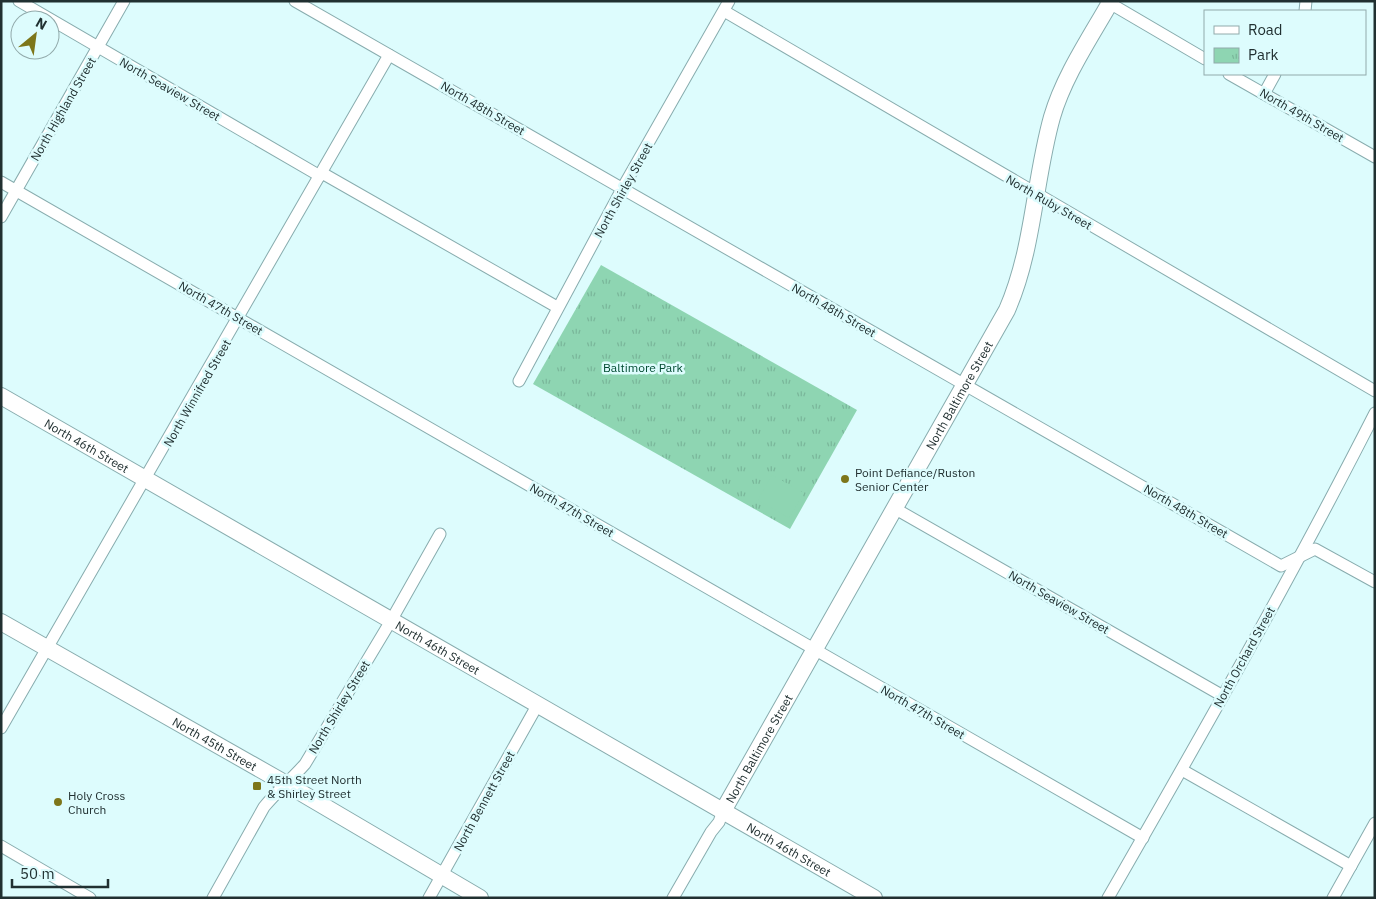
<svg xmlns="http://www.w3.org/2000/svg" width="1376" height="899" viewBox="0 0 1376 899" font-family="'IBM Plex Sans',sans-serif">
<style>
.park{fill:url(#park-tufts)}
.garden{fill:#8ed5b2}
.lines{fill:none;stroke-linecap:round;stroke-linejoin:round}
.street-casing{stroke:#88acae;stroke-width:13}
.secondary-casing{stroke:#88acae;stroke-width:18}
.street{stroke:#fff;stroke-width:11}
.secondary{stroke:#fff;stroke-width:16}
.poi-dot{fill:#7d761a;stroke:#ddfcfd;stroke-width:2}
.labels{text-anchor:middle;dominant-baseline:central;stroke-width:5;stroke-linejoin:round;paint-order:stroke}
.street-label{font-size:12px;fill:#213031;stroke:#ddfcfd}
.park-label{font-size:12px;fill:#004b31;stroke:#ddfcfd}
.poi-label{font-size:12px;fill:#213031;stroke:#ddfcfd;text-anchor:start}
</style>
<defs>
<pattern id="park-tufts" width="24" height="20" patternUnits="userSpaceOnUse" patternTransform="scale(1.25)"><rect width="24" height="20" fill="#8ed5b2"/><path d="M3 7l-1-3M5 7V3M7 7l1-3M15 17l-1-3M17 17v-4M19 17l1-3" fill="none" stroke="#7ab79a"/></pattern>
</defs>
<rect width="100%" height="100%" fill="#ddfcfd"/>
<path class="park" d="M601,265L857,410L790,529L533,384Z"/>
<path class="garden" d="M772,475L804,493L789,518L758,500Z"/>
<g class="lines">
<defs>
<g id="street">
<path d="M19,1L320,176"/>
<path d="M295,1L1281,566L1315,549L1375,582"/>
<path d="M1106,1L1205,59"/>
<path d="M724,11L1375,391"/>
<path d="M1305,11L1306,1"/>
<path d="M1229,74L1375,157"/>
<path d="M1264,94L1275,74"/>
<path d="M322,173L557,307"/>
<path d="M1,182L1143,838"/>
<path d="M1,217L124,1"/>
<path d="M519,381L622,189L729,1"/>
<path d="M894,508L1223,696"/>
<path d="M1,728L389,55"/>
<path d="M1182,770L1351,866"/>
<path d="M1,846L90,898"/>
<path d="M213,898L264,807C277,791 292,779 305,764L392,619L440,534"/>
<path d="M429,898L538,704"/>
<path d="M673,898L711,832L719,822L723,811"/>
<path d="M1108,898C1200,738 1291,578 1375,413"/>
<path d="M1333,898L1375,823"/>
</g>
<g id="secondary">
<path id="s1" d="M1,396L874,898"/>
<path id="s2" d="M1,622L288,785L480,898"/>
<path id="s3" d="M723,811L1007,310C1034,248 1034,181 1052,117C1064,76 1090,38 1111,1"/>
</g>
</defs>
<use href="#street" class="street-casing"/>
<use href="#secondary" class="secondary-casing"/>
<use href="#street" class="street"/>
<use href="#secondary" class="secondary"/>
</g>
<g class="poi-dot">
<circle cx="845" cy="479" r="5"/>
<rect x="252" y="781" width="10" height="10" rx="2.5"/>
<circle cx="58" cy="802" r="5"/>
</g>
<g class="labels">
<g class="street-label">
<text transform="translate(170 89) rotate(30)">North Seaview Street</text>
<text transform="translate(483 108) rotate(30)">North 48th Street</text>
<text transform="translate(63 109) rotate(-60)">North Highland Street</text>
<text transform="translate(1302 115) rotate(30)">North 49th Street</text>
<text transform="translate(623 190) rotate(-61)">North Shirley Street</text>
<text transform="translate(1049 202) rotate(30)">North Ruby Street</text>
<text transform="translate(221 308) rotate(30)">North 47th Street</text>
<text transform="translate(834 310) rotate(30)">North 48th Street</text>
<text transform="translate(197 393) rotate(-60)">North Winnifred Street</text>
<text stroke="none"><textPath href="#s3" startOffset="478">North Baltimore Street</textPath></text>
<text stroke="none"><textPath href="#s1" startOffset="99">North 46th Street</textPath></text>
<text transform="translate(572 510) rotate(30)">North 47th Street</text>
<text transform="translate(1186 511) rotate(30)">North 48th Street</text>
<text transform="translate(1059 602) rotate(30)">North Seaview Street</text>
<text stroke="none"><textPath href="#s1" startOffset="504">North 46th Street</textPath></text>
<text transform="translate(1244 657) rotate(-61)">North Orchard Street</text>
<text transform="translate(339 707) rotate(-59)">North Shirley Street</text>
<text transform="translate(923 712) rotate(30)">North 47th Street</text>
<text stroke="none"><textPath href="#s2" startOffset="246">North 45th Street</textPath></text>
<text stroke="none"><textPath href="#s3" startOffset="72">North Baltimore Street</textPath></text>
<text transform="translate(484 801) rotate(-61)">North Bennett Street</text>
<text stroke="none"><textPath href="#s1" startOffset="909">North 46th Street</textPath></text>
</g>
<g class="park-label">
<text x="643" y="367">Baltimore Park</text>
</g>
<g class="poi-label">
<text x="855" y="472">Point Defiance/Ruston<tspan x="855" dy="14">Senior Center</tspan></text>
<text x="267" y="779">45th Street North<tspan x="267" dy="14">&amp; Shirley Street</tspan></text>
<text x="68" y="795">Holy Cross<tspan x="68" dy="14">Church</tspan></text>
</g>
</g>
<rect width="1376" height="899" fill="none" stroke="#213031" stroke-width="5"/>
<rect x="1204" y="10" width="162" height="65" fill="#ddfcfd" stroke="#92aaab"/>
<rect x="1214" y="26" width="25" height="8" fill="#ffffff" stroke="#92aaab"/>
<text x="1248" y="35" font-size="15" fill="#213031">Road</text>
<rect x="1214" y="48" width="25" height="15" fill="url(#park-tufts)" stroke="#92aaab"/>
<text x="1248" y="60" font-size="15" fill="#213031">Park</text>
<g transform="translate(35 35) rotate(29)"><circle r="24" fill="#ddfcfd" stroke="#92aaab"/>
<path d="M0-4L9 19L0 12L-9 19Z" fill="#7d761a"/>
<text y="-8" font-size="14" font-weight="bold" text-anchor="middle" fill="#213031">N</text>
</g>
<path d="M12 879v8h96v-8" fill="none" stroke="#213031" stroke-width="2.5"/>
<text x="20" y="879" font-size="15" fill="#213031" stroke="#ddfcfd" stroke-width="4" paint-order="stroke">50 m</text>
</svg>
